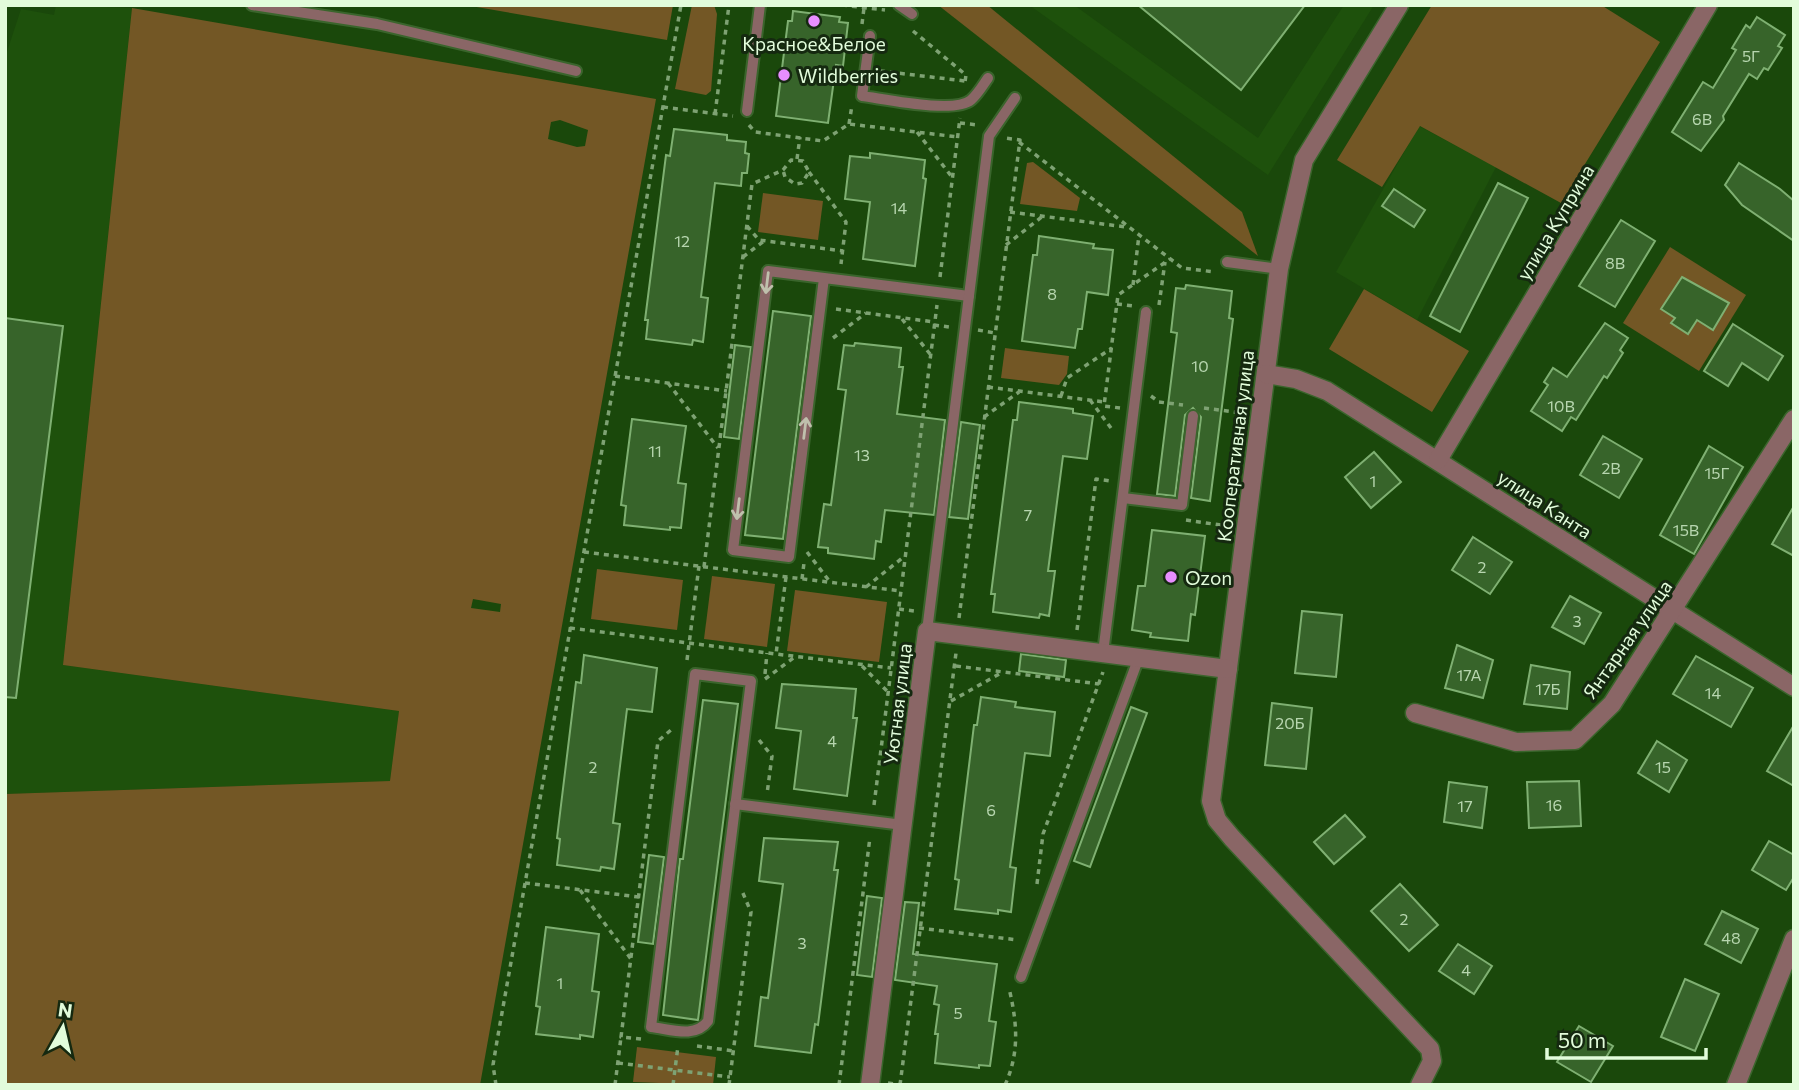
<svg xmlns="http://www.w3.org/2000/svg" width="1799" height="1090" viewBox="0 0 1799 1090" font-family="Commissioner,sans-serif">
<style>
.built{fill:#1e510c}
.green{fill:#735725;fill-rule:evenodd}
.building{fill:#37642a;stroke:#7fb072;stroke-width:2}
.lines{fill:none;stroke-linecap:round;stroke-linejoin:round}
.lane-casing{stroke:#3a652c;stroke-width:14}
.street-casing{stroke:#3a652c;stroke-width:21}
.path{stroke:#7ea273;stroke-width:3.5;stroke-dasharray:5 5;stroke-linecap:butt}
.lane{stroke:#8a6666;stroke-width:10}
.street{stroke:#8a6666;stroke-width:18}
.oneway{stroke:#bfc0ac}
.poi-dot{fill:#e88eff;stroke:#152910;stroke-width:2.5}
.labels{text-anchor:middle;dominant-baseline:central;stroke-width:6;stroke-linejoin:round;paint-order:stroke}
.number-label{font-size:16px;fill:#b7d6af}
.poi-label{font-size:19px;fill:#e2fcdb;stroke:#152910;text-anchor:start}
.street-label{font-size:19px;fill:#e2fcdb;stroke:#152910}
</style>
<rect width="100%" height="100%" fill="#1a480b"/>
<g class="built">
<path d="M56,5L132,8L63,665L399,711L390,781L5,794V58L21,9L54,15Z"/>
<path d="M1029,5H1074L1258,138L1344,5H1374L1268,175Z"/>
<path d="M1419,126L1496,167L1417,320L1336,272Z"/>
</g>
<g class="green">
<path d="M465,5H673L667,40Z"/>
<path d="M692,5H714L717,14L711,91L706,95L675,89Z"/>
<path d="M938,5H987L1242,212L1258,256Z"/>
<path d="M1432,5H1601L1660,42L1561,203L1420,126L1382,187L1337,160Z"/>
<path d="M132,8L656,99L480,1085H5V794L390,781L399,711L63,665ZM560,120L588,130L585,146L577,147L548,139L551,122ZM473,599L501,604L500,612L471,608Z"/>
<path d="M1033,162L1080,198L1077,211L1020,204L1027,163Z"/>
<path d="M763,193L823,201L818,240L758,232Z"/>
<path d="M1670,247L1746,295L1699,371L1623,323Z"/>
<path d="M1364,289L1469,351L1432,412L1329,349Z"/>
<path d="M1005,348L1069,356L1067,374L1059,385L1001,378Z"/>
<path d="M597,569L683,580L677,630L591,619Z"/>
<path d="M712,576L775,584L767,647L704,639Z"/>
<path d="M795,590L887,602L879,662L787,651Z"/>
<path d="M637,1047L716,1057L713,1085L633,1082Z"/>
</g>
<g class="building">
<path d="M1138,5H1305L1241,90Z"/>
<path d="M793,11L840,17L839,22L848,23L843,66L836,65L828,123L776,116L788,21H792Z"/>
<path d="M1757,17L1785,35L1778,46L1782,48L1768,70L1764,68L1757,79L1749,74L1723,116L1724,120L1701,151L1672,132L1703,82L1713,88L1736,50L1732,48L1746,25L1750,28Z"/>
<path d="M674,129L727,135V140L746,142L745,153L749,154L747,173H742L741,186L715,183L701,297L708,298L703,342L693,340L692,345L646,339L648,320H645L666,155L670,156Z"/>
<path d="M870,153L925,160L923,178L926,179L915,266L863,259L870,202L845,199L850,156L870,158Z"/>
<path d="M1739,163L1780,189L1794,201V241L1742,205L1725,185Z"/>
<path d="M1498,183L1528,198L1460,332L1430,316Z"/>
<path d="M1394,189L1425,210L1414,227L1382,206Z"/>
<path d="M1621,220L1655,241L1615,307L1579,286Z"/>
<path d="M1039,236L1094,244L1093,248L1113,250L1108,295L1087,292L1082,329H1078L1075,348L1022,341L1033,255H1037Z"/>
<path d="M1682,277L1729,303L1713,330L1697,320L1688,334L1671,323L1675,318L1661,309Z"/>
<path d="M1186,285L1232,291L1229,318L1233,319L1210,501L1191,498L1201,417L1193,408L1185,415L1175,496L1157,494L1177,333L1171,332L1176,288L1185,289Z"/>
<path d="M773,311L811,316L783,539L745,535Z"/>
<path d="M5,318L63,326L16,698L5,697Z"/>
<path d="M1605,323L1628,338L1620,350L1623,353L1607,378L1604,376L1576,420L1571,417L1562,431L1531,411L1548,385L1544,382L1553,368L1567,377Z"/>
<path d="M1733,324L1783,356L1768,380L1742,363L1728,386L1704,371Z"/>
<path d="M855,343L901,348L899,367H903L897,414L945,420L934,515L885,510L881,542L876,541L874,559L828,553V548L818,547L824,504L831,505L846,390L838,389L844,345L854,346Z"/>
<path d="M735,345L751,347L739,439L724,437Z"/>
<path d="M1019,402L1073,409V413L1093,416L1087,459L1063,456L1048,571H1055L1049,616L1040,614L1039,618L993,612L995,594H991L1013,420H1017Z"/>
<path d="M632,419L686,426L678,483L686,484L681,528L670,527V530L624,525L626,506L621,505Z"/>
<path d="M961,422L980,425L968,519L949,517Z"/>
<path d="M1603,436L1642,459L1619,498L1580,475Z"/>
<path d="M1709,446L1743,467L1694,554L1660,535Z"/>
<path d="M1374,452L1401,482L1371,508L1345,477Z"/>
<path d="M1794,506V556L1772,544Z"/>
<path d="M1152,530L1205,536L1195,615L1191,614L1188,641L1150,637L1151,633L1132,630L1138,586H1145Z"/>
<path d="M1473,537L1512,562L1490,594L1452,570Z"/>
<path d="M1570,596L1601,613L1584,644L1552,627Z"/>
<path d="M1302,611L1342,615L1336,677L1295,673Z"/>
<path d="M1457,645L1493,660L1483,698L1445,688Z"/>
<path d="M1021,654L1066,660L1064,677L1019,671Z"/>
<path d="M584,655L657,668L652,712L627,709L613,823L620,824L614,869L601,867L600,871L557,865L560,839L557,838L576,682L581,683Z"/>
<path d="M1696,656L1753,688L1731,727L1673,694Z"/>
<path d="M1531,665L1570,672L1567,709L1524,704Z"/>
<path d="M782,684L856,689L853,718H857L847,796L794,789L801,731L776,728Z"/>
<path d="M981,697L1016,702L1015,707L1055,712L1050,756L1025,753L1010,867L1016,868L1011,912L998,910V914L955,909L959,880L955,879L974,725H977Z"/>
<path d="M703,700L738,704L698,1020L663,1015L680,859H683Z"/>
<path d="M1272,703L1312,708L1306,769L1265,765Z"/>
<path d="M1131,707L1147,713L1090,867L1074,861Z"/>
<path d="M1794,725V786L1767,771Z"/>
<path d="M1657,741L1687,760L1669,792L1638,773Z"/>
<path d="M1579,781L1581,826L1529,828L1527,782Z"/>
<path d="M1449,782L1487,787L1482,828L1444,822Z"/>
<path d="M1345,815L1365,837L1334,864L1314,842Z"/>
<path d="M764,838L838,842L834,870H838L818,1025L815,1024L811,1053L755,1046L761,997L768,998L783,884L759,881Z"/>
<path d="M1769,841L1794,855V877L1786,890L1752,870Z"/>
<path d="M649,855L664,857L653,944L638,942Z"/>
<path d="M1400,884L1438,925L1409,951L1371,911Z"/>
<path d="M867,896L882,898L872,977L857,975Z"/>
<path d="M905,902L919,903L913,954L997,964L989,1021L996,1022L990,1066L979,1065V1068L935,1063L938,1034H935L939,1005L934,1004L937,986L895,980Z"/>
<path d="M1722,911L1758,929L1741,963L1705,944Z"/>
<path d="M546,927L599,934L592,991L599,992L593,1037L580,1035V1039L536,1034L540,1007L536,1006Z"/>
<path d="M1458,944L1492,966L1474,994L1439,971Z"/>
<path d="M1685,979L1719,994L1695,1051L1661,1037Z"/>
<path d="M1579,1026L1613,1046L1591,1082L1557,1062Z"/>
</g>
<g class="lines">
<defs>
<g id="lane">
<path d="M252,5L377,24L576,71"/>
<path d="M899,5L912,14"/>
<path d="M870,36L862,96C885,99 955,114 971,100C978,94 983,85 988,78"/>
<path d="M747,111L760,5"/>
<path d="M1227,262L1279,269"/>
<path d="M824,278L789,557L733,550L768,271L969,296"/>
<path d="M1123,498L1182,505L1193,416"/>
<path d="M927,631L989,136L1015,98"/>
<path d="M1103,653L1146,312"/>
<path d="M695,674L751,681L708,1021C695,1039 670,1029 651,1027Z"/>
<path d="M735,804L903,825"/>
<path d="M1021,977L1139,657"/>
</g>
<g id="street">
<path d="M1399,5L1304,160L1279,269L1211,801L1217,820L1232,838L1430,1049L1432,1061L1420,1085"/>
<path d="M1266,374L1296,379L1327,391L1794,687"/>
<path d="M1438,460L1708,5"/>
<path d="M1415,713L1516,742L1575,740L1612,704L1794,419"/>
<path d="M870,1085L927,631L1228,669"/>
<path d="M1736,1085L1794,939"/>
</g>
</defs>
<use href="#lane" class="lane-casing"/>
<use href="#street" class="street-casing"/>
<g class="path">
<path d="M842,5L885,10"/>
<path d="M862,24L864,8"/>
<path d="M913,31L966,75L965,82"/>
<path d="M880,71L965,81"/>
<path d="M663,107L733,116"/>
<path d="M715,114L729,5"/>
<path d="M960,123L978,125"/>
<path d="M849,124L852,105"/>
<path d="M749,125L755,132L823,141L849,124L958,137"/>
<path d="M917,132L952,177"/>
<path d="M1019,142L1182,268L1215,272"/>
<path d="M797,159L800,137"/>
<path d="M809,172L846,222L841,264"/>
<path d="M1010,212L1126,227"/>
<path d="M747,226L759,240L843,251"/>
<path d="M1006,245L1043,216"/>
<path d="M743,257L764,241"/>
<path d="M940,277L960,118"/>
<path d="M1133,285L1139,235"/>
<path d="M1117,304L1134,306"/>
<path d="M1159,305L1165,262"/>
<path d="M836,309L934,322"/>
<path d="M902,319L930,354"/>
<path d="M934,325L949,327"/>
<path d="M978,330L995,333"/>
<path d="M833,338L866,313"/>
<path d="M615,376L727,391"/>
<path d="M668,383L718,448"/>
<path d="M988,387L1104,402"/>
<path d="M1061,396L1067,378L1112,348"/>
<path d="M1151,396L1159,402L1183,405"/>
<path d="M1090,400L1114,432"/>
<path d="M1120,408L1104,406L1118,295L1170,259"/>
<path d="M1204,408L1242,413"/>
<path d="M984,417L1019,392"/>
<path d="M1186,520L1227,526"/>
<path d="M584,552L901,591"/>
<path d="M807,552L830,582"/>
<path d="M704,567L752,184L783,170L791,160L803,161L809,172L802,183L795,184L785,177L783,170"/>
<path d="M786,577L776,654L891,668"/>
<path d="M802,579L804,563"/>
<path d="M866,587L906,555"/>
<path d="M899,609L914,611"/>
<path d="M959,618L1020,140L1005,138"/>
<path d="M570,628L776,654"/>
<path d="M1077,630L1096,479L1111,481"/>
<path d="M687,660L699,566"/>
<path d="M862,666L888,692"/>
<path d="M956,666L1099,684"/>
<path d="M765,674L767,653"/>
<path d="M765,679L796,656"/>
<path d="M951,701L1001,673"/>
<path d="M759,740L772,756L767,794"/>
<path d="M874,805L937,305"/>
<path d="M525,883L639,897"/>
<path d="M1037,884L1043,834L1103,672"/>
<path d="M580,890L631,959"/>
<path d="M919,928L1018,940"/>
<path d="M641,1039L621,1037L658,741L671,730"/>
<path d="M697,1046L734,1051"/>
<path d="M618,1063L730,1077"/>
<path d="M888,1083L902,1085"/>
<path d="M496,1085L493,1065L497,1041L681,5"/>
<path d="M615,1085L621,1037"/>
<path d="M673,1085L678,1046"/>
<path d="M729,1085L751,912L742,891"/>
<path d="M839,1085L870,837"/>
<path d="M900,1085L956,653"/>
<path d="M1005,1085C1020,1052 1017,1022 1009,988"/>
</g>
<use href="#lane" class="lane"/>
<use href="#street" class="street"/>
</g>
<defs><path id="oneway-shaft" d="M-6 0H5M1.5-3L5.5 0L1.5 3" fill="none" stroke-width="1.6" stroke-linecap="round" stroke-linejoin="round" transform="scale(1.75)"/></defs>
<g class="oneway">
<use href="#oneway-shaft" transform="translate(767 283) rotate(97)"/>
<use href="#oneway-shaft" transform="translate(805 428) rotate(-83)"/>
<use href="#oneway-shaft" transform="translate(738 509) rotate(97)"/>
</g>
<g class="poi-dot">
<circle cx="814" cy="21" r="7"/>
<circle cx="784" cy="75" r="7"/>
<circle cx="1171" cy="577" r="7"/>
</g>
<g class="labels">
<g class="number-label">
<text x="1751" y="55">5Г</text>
<text x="1702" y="118">6В</text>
<text x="899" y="207">14</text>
<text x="682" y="240">12</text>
<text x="1615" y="262">8В</text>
<text x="1052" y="293">8</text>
<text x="1200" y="365">10</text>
<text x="1561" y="405">10В</text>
<text x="655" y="450">11</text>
<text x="862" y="454">13</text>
<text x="1611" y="467">2В</text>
<text x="1717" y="472">15Г</text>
<text x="1373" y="480">1</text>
<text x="1028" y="514">7</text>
<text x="1686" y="529">15В</text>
<text x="1482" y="566">2</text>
<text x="1577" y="620">3</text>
<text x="1469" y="674">17А</text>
<text x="1548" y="688">17Б</text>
<text x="1713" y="692">14</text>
<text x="1290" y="722">20Б</text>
<text x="832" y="740">4</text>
<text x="593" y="766">2</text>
<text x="1663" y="766">15</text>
<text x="1554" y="804">16</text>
<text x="1465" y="805">17</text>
<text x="991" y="809">6</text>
<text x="1404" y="918">2</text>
<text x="1731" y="937">48</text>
<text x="802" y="942">3</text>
<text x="1466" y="969">4</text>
<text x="560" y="982">1</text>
<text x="958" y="1012">5</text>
</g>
<g class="poi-label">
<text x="814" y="43" text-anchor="middle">Красное&amp;Белое</text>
<text x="798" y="75">Wildberries</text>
<text x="1185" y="577">Ozon</text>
</g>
<g class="street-label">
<text transform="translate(1555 222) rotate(-59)">улица Куприна</text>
<text transform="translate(1235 446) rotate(-83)">Кооперативная улица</text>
<text transform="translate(1545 504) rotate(33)">улица Канта</text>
<text transform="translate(1627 639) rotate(-55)">Янтарная улица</text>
<text transform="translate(897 704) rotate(-83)">Уютная улица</text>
</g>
</g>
<rect width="1799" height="1090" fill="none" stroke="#e2fcdb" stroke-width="14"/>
<g transform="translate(63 1027) rotate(8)" stroke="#152910" stroke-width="5" paint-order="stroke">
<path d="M0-5L12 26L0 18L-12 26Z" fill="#e2fcdb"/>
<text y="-10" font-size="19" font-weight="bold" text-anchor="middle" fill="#e2fcdb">N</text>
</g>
<path d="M1547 1048v10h159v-10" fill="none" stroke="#e2fcdb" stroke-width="3.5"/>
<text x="1558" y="1048" font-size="21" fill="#e2fcdb" stroke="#152910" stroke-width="5" paint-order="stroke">50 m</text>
</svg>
